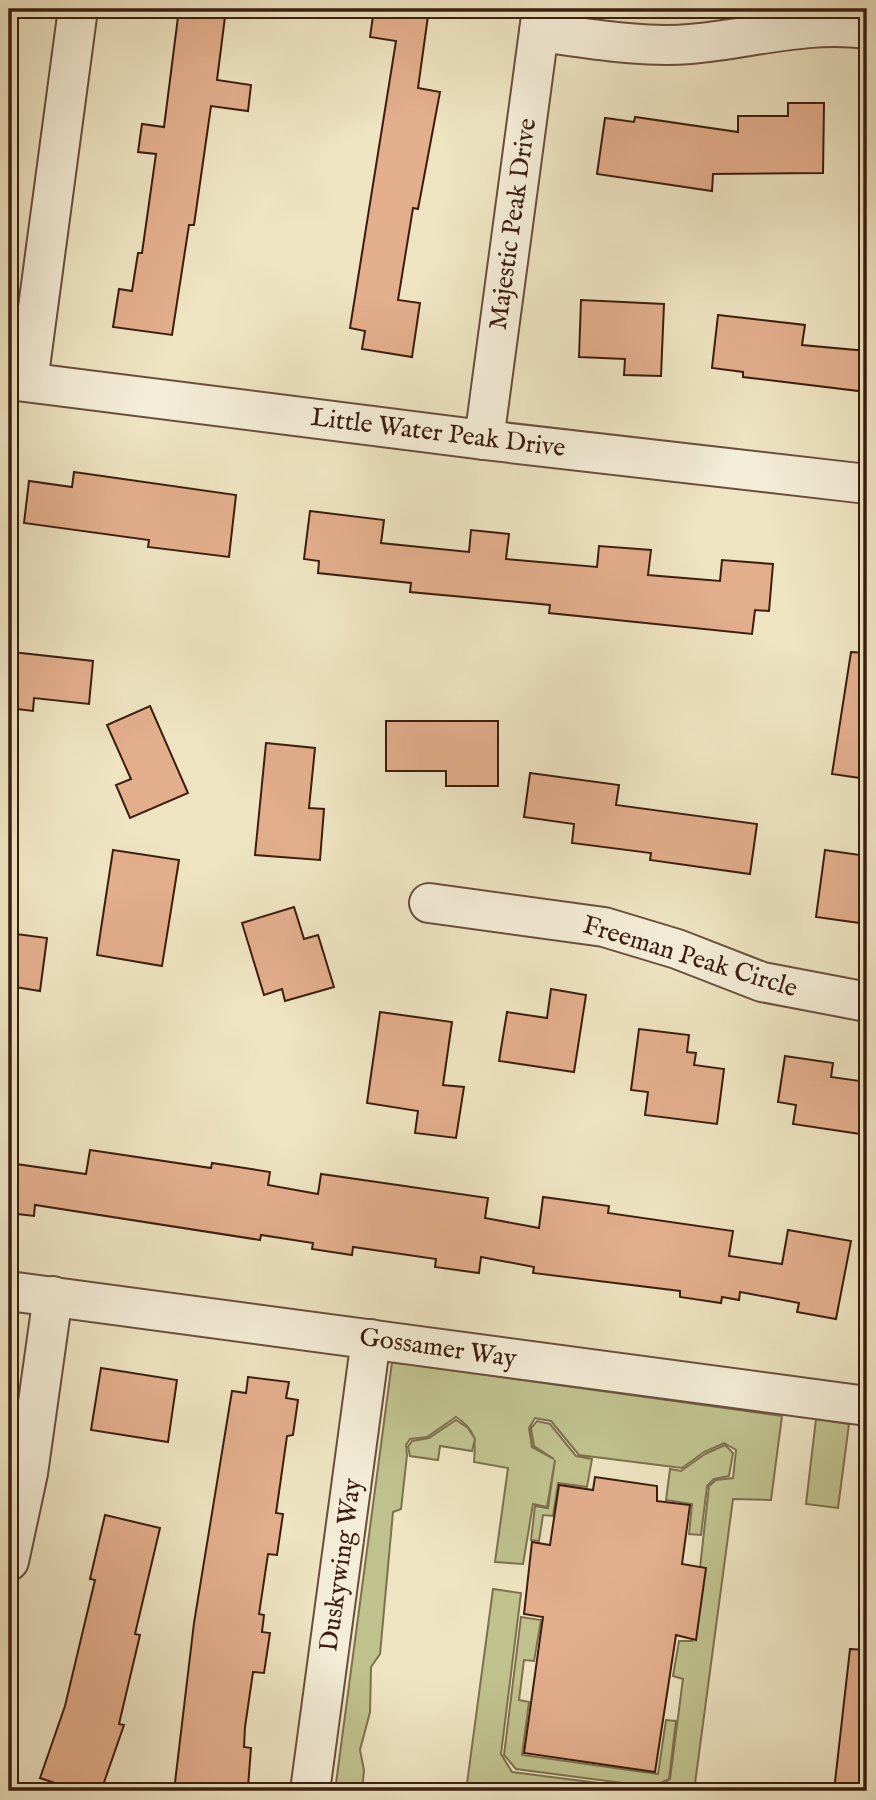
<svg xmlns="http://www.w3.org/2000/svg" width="876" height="1800" viewBox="0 0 876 1800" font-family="'IM FELL English',serif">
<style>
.green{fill:#c0c28e;stroke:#7e704e;stroke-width:2}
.building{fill:#e3ae8c;stroke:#3c1d0f;stroke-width:2}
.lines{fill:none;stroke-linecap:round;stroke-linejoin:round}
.minor-casing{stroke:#684f3c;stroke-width:42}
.minor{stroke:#f4edd7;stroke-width:38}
.labels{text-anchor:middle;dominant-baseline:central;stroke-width:7;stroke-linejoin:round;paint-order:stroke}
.street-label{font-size:26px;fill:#3c1d0f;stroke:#f4edd7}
</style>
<rect width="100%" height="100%" fill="#eee4c2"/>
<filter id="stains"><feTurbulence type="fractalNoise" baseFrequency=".00286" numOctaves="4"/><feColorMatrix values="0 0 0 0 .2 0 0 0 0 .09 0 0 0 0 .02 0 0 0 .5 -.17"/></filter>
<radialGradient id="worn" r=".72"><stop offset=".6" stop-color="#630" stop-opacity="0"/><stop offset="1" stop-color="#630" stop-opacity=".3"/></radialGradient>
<g class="green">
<path d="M392,1362L782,1416L771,1500L733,1499L694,1791H466L493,1589L521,1593L501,1754L512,1772L654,1790L670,1779L683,1679L673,1676L679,1641H692L709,1486L716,1480L733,1478L736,1450L724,1443L704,1452L682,1468L579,1455L551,1421L535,1418L529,1428L532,1447L554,1459L534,1446L531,1428L537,1421L550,1424L576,1456L592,1459L587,1487L558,1483L553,1516L543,1515L539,1541L531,1540L535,1506L548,1508L555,1460L547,1507L533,1504L523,1564L495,1562L508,1468L474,1462C476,1440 476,1430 456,1417L427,1437L410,1439L406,1445L407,1455L401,1509L393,1512L380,1654L371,1667L370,1712L360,1750L364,1770L362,1791H335Z"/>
<path d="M816,1419L849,1424L838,1508L806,1504Z"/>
<path d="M456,1420L468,1428L475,1439L472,1451L440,1446L438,1460L410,1456L408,1447L412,1441L429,1438Z"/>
<path d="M725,1445L733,1453L729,1476L714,1479L707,1486L701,1535L689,1534L692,1504L666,1500L670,1469L681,1471L705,1454Z"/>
<path d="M521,1617L541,1620L534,1661L524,1660L519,1700L529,1702L522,1755L658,1774L666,1720L676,1721L669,1779L653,1787L516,1769L504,1755Z"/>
</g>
<g class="building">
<path d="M179,9H226L217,80L251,85L248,111L211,106L194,225H189L172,335L113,327L119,289L132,291L138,253H142L156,154L138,152L142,124L164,127Z"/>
<path d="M374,9H429L418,88L440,92L418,209L413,208L398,300L420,303L412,357L362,349L365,331L350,328L396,41L370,37Z"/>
<path d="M788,103H824L823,173L713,174L712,191L597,174L605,118L634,122L635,117L738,132V116H788Z"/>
<path d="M581,300L664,304L661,376L624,375L625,359L579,357Z"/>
<path d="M718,315L805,325L802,345L867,351V392L743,377V372L712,368Z"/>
<path d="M74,472L236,495L229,557L148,547L149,540L24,523L29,481L72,487Z"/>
<path d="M310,511L384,520L381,543L469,552L471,530L509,534L506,559L597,567L599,546L651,550L648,575L720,581L722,560L773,564L769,611L755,610L752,634L549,613L550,605L410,592L411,583L318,573L319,561L304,559Z"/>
<path d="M12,652L93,661L89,704L34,698L33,711L9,708Z"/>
<path d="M851,652L867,653V779L832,774Z"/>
<path d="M150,706L188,793L130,818L116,785L131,779L107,725Z"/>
<path d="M386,721H498V786H446V771H386Z"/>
<path d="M266,743L315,748L309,808L324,809L320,860L255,855Z"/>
<path d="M530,773L619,785L616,805L757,824L750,874L650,860L651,853L572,843L574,824L524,817Z"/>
<path d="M113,850L179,860L162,966L97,955Z"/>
<path d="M825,850L867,856V924L816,917Z"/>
<path d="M294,907L304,939L318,935L334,987L285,1001L282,989L264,995L242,923Z"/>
<path d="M9,933L47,938L40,991L9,986Z"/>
<path d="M551,989L586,995L574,1072L499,1061L507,1012L547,1018Z"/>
<path d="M380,1012L452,1022L443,1085L464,1087L456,1138L415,1133L418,1111L367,1103Z"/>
<path d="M639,1029L689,1035L687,1052L696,1053L694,1065L724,1069L717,1124L645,1115L648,1092L631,1090Z"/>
<path d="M785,1056L833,1063L831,1077L867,1082V1135L793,1124L796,1105L778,1102Z"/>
<path d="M90,1150L211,1168L212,1163L270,1172L268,1185L318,1194L321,1174L488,1198L485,1218L539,1228L543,1197L609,1206L608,1213L733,1231L729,1256L782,1264L788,1230L851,1241L836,1319L797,1312L799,1303L740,1292L739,1300L722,1297L721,1303L680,1297V1291L533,1273L534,1267L481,1257L479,1273L435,1267L436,1259L353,1247L352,1255L312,1249L313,1243L261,1235L260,1240L35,1205L34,1216L9,1213V1163L86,1174Z"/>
<path d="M101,1368L177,1380L168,1442L91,1430Z"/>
<path d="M248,1377L289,1382L286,1398L298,1400L293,1435L287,1436L276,1513L283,1514L277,1555L268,1554L259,1614L264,1615L262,1632L270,1633L264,1673L253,1672L245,1727L244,1747L251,1748L248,1787L235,1785L234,1791H174L194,1623L232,1391L246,1393Z"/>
<path d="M595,1477L657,1486V1501L690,1505L682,1564L706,1568L696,1640L676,1635L655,1772L524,1753L543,1617L524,1614L532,1542L550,1545L559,1485L593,1490Z"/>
<path d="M105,1515L160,1528L135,1634L140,1635L119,1724L124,1725L101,1791H79L40,1778L65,1706L95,1580L90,1579Z"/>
<path d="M850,1649L867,1650V1791H834Z"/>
</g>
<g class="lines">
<defs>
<g id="minor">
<path d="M539,32C588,38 640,48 690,44C750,39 806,21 867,29"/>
<path d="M9,380L484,440L867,484"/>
<path d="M28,382L78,9"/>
<path d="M484,440L542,9"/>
<path d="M429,903L604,927L677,949L762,982L867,1002"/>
<path d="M9,1291L867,1406"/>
<path d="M9,1561L28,1473L53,1296"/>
<path d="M310,1791L371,1339"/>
</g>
</defs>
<use href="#minor" class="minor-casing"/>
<use href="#minor" class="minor"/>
</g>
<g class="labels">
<g class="street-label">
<text transform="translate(513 224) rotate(-82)">Majestic Peak Drive</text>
<text transform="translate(438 433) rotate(7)">Little Water Peak Drive</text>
<text transform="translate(690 957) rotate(17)">Freeman Peak Circle</text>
<text transform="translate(438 1348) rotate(8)">Gossamer Way</text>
<text transform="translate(341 1565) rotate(-82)">Duskywing Way</text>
</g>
</g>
<rect width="876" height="1800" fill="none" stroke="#eee4c2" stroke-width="35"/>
<rect x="10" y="10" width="855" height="1779" fill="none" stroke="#3c1d0f" stroke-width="3.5"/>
<rect x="18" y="18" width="841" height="1765" fill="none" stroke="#3c1d0f" stroke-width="2"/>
<rect width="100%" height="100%" filter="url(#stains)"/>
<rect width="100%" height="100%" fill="url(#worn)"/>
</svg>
